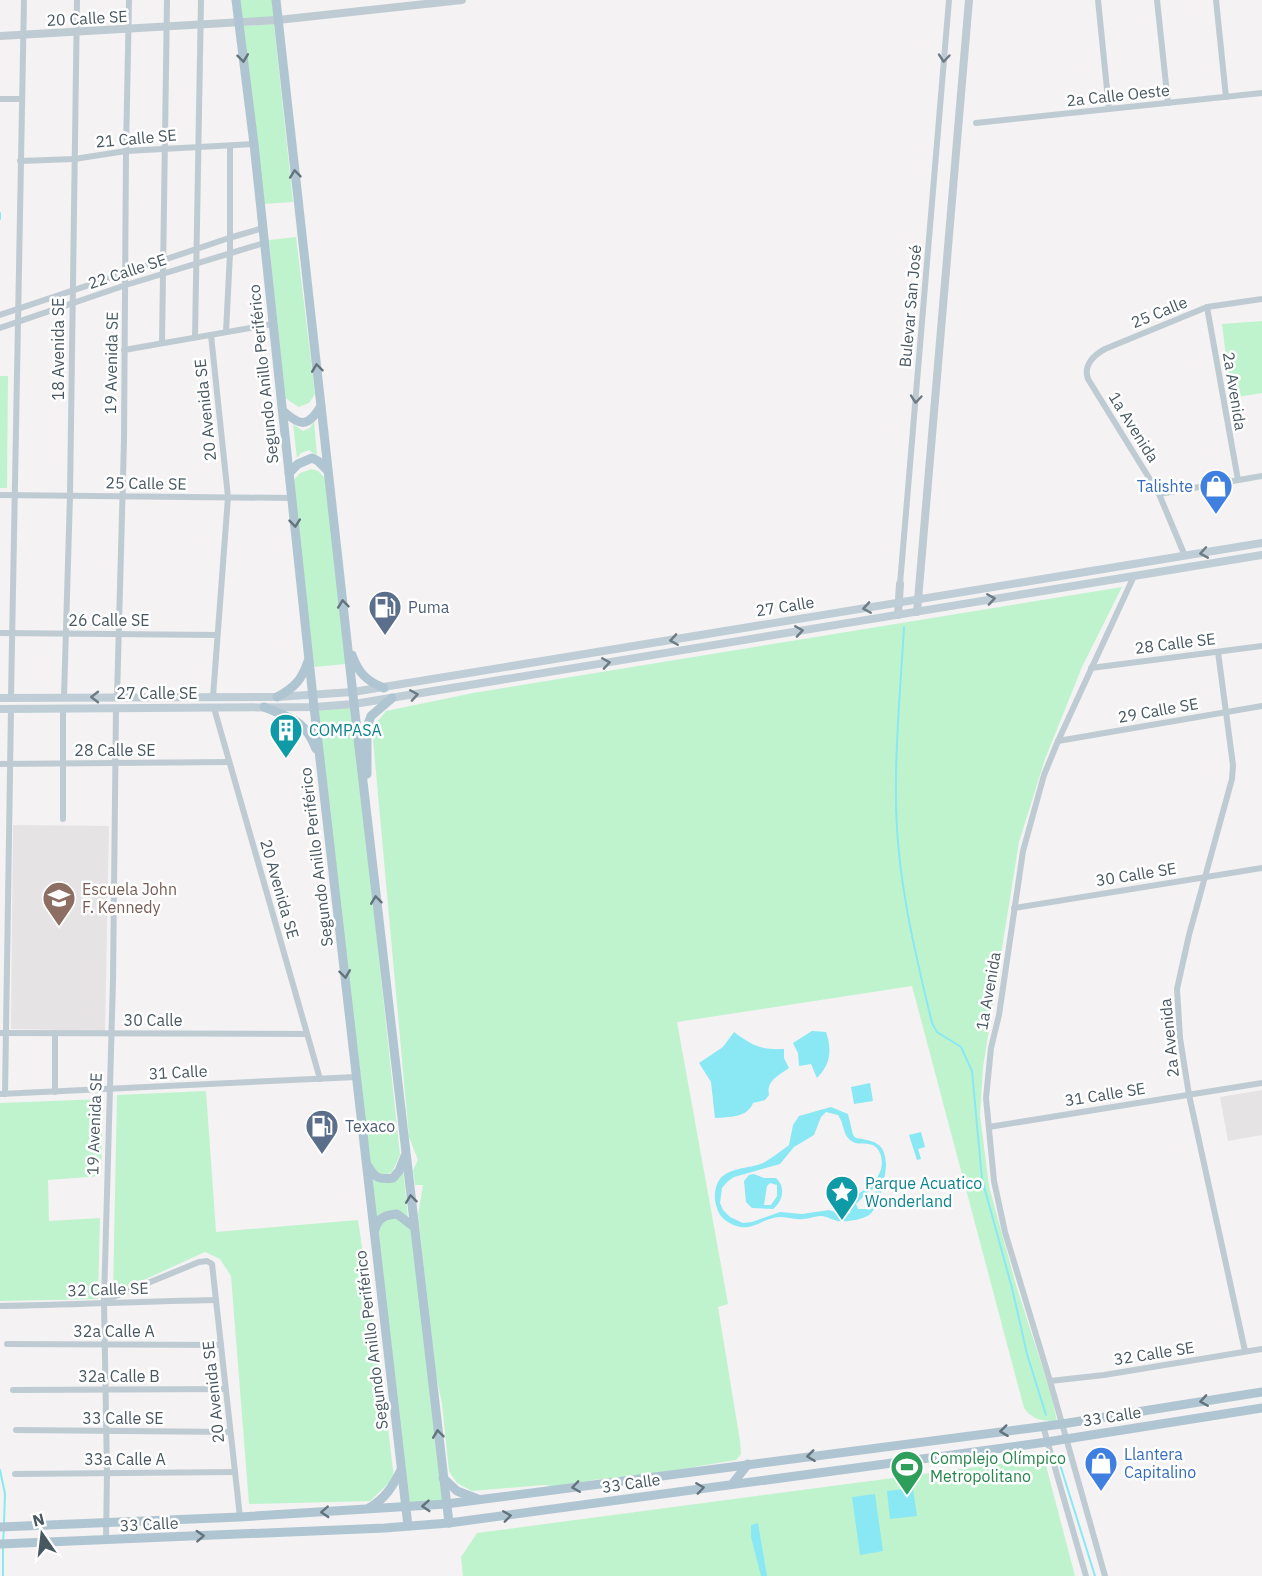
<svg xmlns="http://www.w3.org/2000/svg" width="1262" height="1576" viewBox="0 0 1262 1576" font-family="'IBM Plex Sans',sans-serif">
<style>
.education{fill:#e5e3e4}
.green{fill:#bff3ce}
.water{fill:#89e8f3;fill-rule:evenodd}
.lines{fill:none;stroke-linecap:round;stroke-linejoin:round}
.stream{stroke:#89e8f3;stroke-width:2}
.minor{stroke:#bfcbd2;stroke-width:6}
.tertiary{stroke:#bfcbd2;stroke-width:8}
.secondary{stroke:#bfcdd7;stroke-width:8}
.primary{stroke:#b0c5d2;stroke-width:9}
.oneway{stroke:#62737d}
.oneway2{stroke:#6c7a83}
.oneway3{stroke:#6c7b84}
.labels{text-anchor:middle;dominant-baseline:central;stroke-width:5;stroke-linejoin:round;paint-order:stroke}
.street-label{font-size:16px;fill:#485861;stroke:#fff}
.shop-label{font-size:16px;fill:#366cbe;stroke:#fff;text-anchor:end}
.service-label{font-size:16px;fill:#4e5e75;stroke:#fff;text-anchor:start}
.culture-label{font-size:16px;fill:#0d838f;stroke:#fff;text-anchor:start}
.education-label{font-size:16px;fill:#785e54;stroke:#fff;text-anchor:start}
.leisure-label{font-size:16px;fill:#27864d;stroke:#fff;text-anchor:start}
</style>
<rect width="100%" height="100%" fill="#f4f2f2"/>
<g class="education">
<path d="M13,825L109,826L105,1031L11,1029Z"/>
<path d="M1262,1090V1135L1228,1141L1220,1097Z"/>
</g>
<g class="green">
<path d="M237,0H275L276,19L240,21Z"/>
<path d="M274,24L293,202L264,204L243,26Z"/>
<path d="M296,237L315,394L309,403L299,407L285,398L269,240Z"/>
<path d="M1262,321V393L1231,398L1222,324Z"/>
<path d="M0,376H8L7,488H0Z"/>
<path d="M314,421L317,456L309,450L301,453L297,458L293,424L303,431L310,428Z"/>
<path d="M312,469L318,471L325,478L346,664L314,667L293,481L300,473Z"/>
<path d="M1122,587L1082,667L1045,759L1019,842L983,1067L980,1115L989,1186L1016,1285L1051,1394L1057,1421C1042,1421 1033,1420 1024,1408L912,986L677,1022L728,1304L718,1307L740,1441L741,1454L736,1460L616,1480L613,1478L592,1480L587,1484L559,1487L544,1485L472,1491L457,1483L449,1471L442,1404L436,1375L418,1215L423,1185H415L413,1170L418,1160L409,1137L372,728L386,711L473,693Z"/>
<path d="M352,705L400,1155L392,1172L382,1176L369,1163L315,708Z"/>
<path d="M206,1091L216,1232L358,1220L383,1387L394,1478L370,1501L249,1504L231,1276L220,1259L205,1252L113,1294L117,1095Z"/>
<path d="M103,1099L101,1176L48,1180L49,1221L100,1218L98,1299L0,1301V1103Z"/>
<path d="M403,1168L408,1218L397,1211L383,1212L373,1222L368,1174L380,1181Z"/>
<path d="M396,1215L411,1228L446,1504L408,1507L374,1232L378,1222Z"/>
<path d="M1044,1458L1075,1576H463L461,1557L477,1533Z"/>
</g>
<g class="water">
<path d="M812,1031L826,1032C832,1050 831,1064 817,1078L811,1064L799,1066L798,1053L793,1043Z"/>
<path d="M734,1032C753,1046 761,1050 784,1049V1058L789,1068C778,1076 766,1081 769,1095L765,1100L753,1103C747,1118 729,1117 715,1118L711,1082L699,1063L723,1047Z"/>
<path d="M870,1083L873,1101L854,1104L851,1087Z"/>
<path d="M831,1107L848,1114L853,1135L856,1138C874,1141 885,1142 886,1164C886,1176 879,1209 869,1215C861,1220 847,1222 838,1221C832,1220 827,1216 821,1216C815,1216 809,1219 803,1219C795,1220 787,1217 780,1217C760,1218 750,1236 728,1222C723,1219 719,1215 717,1208C714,1200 714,1190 718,1182C726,1167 749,1169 763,1163C766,1162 787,1147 789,1145L793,1125L799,1116ZM826,1112L838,1115C844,1123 843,1135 850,1140C857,1146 865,1142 873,1145C877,1147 880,1152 881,1156C886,1175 869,1187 855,1196L850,1213L844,1215L829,1210L802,1214L780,1212L752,1222L743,1223L730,1217L723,1210L720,1203L722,1188L727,1182L734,1177L780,1164L794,1147L814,1135L821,1117ZM875,1189C878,1197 872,1204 866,1209H858L856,1204L870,1190Z"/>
<path d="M921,1132L925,1147L918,1149L921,1159L917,1160L909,1135Z"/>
<path d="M754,1174L764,1178H776C786,1187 783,1201 773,1209L752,1208L746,1202L744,1181L749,1175ZM770,1183L777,1185V1196L771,1205H764L767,1186Z"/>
<path d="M913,1488L917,1516L890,1519L887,1491Z"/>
<path d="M875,1494L883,1551L860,1555L852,1497Z"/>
<path d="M758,1523L767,1576H761L751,1537V1525Z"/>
</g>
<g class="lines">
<g class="stream">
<path d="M0,213V219"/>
<path d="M904,627C901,683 895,741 896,797C896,874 914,949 932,1023L937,1032L961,1047L972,1071L982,1179L1012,1288L1027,1354L1046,1415"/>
<path d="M1057,1455L1095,1576"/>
<path d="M0,1470L5,1494L4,1523"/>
<path d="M3,1541L4,1529"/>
<path d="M3,1547V1576"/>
</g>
<g class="minor">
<path d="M1098,0L1109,109"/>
<path d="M1157,0L1168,103"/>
<path d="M1216,0L1226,97"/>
<path d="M0,99H21"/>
<path d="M976,123L1262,93"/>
<path d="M20,161L74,159L126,151L254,144"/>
<path d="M1207,307L1238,480"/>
<path d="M0,315L229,238L263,228"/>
<path d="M0,328L126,285L264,243"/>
<path d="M226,332L230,253V146"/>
<path d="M211,335L228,497L213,697"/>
<path d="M195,337L201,0"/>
<path d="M162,343L167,0"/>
<path d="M124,350L273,324"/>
<path d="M1159,494L1262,476"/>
<path d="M0,495L292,498"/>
<path d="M1185,556L1159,494L1088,379C1083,365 1094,355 1105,349L1207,307L1262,299"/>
<path d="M900,584L949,0"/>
<path d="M0,633L217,635"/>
<path d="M1218,652L1233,765L1232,779L1189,935L1177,989L1180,1038L1189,1095L1245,1351"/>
<path d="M1091,668L1262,646"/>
<path d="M11,697L24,0"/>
<path d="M64,697L70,495L77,0"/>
<path d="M117,697L124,441L126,151L129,0"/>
<path d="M63,708V819"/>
<path d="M214,708L320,1079"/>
<path d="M1058,741L1262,706"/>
<path d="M0,764L229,762"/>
<path d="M1014,908L1262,868"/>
<path d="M0,1033L307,1034"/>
<path d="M55,1092V1033"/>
<path d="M0,1094L356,1077"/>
<path d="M5,1094L11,709"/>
<path d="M989,1127L1262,1083"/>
<path d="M104,1301L199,1262L207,1261L212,1264L240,1517"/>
<path d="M0,1306C72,1305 144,1301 216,1300"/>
<path d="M7,1344L221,1345"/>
<path d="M1050,1381L1104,1375L1262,1349"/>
<path d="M13,1390L225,1389"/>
<path d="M1043,1426L1086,1576"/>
<path d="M16,1430L230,1432"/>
<path d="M15,1474L235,1472"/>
<path d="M106,1541L107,1473L104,1301L113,980L116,708"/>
<path d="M1105,1576L1050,1381L1005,1232L994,1181L986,1098L991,1048L999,1015L1023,851L1044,775L1058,741L1134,576"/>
</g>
<g class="tertiary">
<path d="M0,36L278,20L462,0"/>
<path d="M917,612L969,0"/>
<path d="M898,615L900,584"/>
</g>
<g class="secondary">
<path d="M0,698L277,697L353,692L1262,543"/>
<path d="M0,709L314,707L354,704L1262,555"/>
</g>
<g class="primary">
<path d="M236,0L254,144L314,707L408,1526"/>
<path d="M276,0L354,704L449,1523"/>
<path d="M283,411C301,427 308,427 321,406"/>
<path d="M289,473L298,464L312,458L318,461L327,470"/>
<path d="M352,655C358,672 366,681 384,688"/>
<path d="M277,697C294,688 302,680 308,661"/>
<path d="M264,707C291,718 305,720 316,749"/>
<path d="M367,774V727L371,716L392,698"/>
<path d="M368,1166C375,1178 379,1180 393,1178L399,1171L405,1156"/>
<path d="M375,1229C379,1217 385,1215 397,1214L414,1227"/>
<path d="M443,1478L457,1491L478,1499"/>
<path d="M733,1483L748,1464"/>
<path d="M369,1508C385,1499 393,1486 401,1470"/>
<path d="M0,1527L240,1517L446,1504L1062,1424L1262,1392"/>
<path d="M0,1544L385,1528L449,1523L1047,1442L1262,1408"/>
</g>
</g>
<defs><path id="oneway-chevron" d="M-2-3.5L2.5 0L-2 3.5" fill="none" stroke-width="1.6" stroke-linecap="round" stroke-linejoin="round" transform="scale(1.5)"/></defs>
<g class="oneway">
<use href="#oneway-chevron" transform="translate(243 58) rotate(83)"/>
<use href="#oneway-chevron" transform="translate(295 174) rotate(-96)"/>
<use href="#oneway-chevron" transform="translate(317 368) rotate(-97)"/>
<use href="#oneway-chevron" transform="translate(295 523) rotate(84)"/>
<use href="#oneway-chevron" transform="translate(343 604) rotate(-96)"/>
<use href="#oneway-chevron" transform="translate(376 900) rotate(-97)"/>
<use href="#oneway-chevron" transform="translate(345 974) rotate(83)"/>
<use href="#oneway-chevron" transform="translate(411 1199) rotate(-97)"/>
<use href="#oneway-chevron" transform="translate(1204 1401) rotate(171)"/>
<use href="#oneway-chevron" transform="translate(1004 1431) rotate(173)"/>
<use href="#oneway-chevron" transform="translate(438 1434) rotate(-97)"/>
<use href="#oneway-chevron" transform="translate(811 1456) rotate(173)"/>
<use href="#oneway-chevron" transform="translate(576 1487) rotate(172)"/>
<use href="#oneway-chevron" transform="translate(700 1488) rotate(-8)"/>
<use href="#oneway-chevron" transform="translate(426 1506) rotate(176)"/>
<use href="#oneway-chevron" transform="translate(325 1512) rotate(177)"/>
<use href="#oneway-chevron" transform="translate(507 1516) rotate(-8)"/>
<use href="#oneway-chevron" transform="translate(200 1536) rotate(-3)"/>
</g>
<g class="oneway2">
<use href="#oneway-chevron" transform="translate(944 58) rotate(95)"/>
<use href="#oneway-chevron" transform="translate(916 399) rotate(95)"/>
</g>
<g class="oneway3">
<use href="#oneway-chevron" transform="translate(1204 553) rotate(170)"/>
<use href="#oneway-chevron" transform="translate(991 599) rotate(-9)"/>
<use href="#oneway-chevron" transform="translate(867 608) rotate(171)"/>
<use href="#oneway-chevron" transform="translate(799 631) rotate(-9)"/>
<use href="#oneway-chevron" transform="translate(674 640) rotate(171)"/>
<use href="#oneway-chevron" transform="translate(606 663) rotate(-9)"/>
<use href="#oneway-chevron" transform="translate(414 695) rotate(-9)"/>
<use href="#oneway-chevron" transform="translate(95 697) rotate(180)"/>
</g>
<defs>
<symbol id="shop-pin" viewBox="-11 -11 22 30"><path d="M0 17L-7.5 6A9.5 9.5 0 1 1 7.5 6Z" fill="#3f7fe0" stroke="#fff"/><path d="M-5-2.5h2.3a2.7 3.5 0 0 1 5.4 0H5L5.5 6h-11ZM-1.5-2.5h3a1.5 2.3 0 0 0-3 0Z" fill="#fff"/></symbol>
<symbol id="fuel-pin" viewBox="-11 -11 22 30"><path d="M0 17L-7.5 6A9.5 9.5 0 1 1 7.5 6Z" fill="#5c6f8a" stroke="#fff"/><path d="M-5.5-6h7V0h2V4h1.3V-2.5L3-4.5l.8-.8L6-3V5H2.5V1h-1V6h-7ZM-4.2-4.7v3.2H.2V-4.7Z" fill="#fff"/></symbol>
<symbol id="building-pin" viewBox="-11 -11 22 30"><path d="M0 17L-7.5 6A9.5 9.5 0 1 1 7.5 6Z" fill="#0f9aa8" stroke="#fff"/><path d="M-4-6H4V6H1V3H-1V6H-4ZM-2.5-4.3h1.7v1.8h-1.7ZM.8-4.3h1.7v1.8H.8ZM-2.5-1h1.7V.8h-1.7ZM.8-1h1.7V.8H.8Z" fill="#fff"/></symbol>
<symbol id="school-pin" viewBox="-11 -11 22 30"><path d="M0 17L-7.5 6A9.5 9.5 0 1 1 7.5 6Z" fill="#8d6e63" stroke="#fff"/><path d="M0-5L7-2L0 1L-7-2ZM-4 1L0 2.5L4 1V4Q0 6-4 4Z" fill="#fff"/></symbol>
<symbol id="sight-pin" viewBox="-11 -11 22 30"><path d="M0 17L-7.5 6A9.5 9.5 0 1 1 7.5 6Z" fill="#0f9aa8" stroke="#fff"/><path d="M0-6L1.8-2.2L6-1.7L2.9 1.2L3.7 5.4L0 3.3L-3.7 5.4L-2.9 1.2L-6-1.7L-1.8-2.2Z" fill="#fff"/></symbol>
<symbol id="stadium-pin" viewBox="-11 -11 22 30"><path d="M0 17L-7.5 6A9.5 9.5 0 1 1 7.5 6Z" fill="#2e9e5b" stroke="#fff"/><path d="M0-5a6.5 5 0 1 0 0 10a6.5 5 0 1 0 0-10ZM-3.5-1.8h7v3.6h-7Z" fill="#fff"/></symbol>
</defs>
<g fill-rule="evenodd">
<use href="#shop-pin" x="1197" y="467" width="38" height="52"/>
<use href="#fuel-pin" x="366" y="588" width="38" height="52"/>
<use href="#building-pin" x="267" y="711" width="38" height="52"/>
<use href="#school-pin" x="40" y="879" width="38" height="52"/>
<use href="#fuel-pin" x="303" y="1107" width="38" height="52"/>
<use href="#sight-pin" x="823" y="1173" width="38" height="52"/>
<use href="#shop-pin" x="1082" y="1444" width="38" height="52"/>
<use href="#stadium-pin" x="888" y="1448" width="38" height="52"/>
</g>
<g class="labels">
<g class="street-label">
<text transform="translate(87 18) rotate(-3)">20 Calle SE</text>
<text transform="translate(1118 95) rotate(-6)">2a Calle Oeste</text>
<text transform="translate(136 138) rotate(-5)">21 Calle SE</text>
<text transform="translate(127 271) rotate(-18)">22 Calle SE</text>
<text transform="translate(910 306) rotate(-85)">Bulevar San José</text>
<text transform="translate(1159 312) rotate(-22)">25 Calle</text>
<text transform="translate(58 349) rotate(-90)">18 Avenida SE</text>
<text transform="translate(111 363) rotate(-89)">19 Avenida SE</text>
<text transform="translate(263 374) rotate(-96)">Segundo Anillo Periférico</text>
<text transform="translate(1235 391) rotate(81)">2a Avenida</text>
<text transform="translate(205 410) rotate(-96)">20 Avenida SE</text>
<text transform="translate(1134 427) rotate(58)">1a Avenida</text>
<text transform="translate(146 483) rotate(1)">25 Calle SE</text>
<text transform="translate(785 606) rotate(-9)">27 Calle</text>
<text x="109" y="620">26 Calle SE</text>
<text transform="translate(1175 643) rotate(-7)">28 Calle SE</text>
<text x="157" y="693">27 Calle SE</text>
<text transform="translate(1158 710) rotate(-10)">29 Calle SE</text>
<text x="115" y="750">28 Calle SE</text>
<text transform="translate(316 857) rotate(-97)">Segundo Anillo Periférico</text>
<text transform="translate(1136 874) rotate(-9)">30 Calle SE</text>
<text transform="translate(280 889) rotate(74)">20 Avenida SE</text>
<text transform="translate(988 991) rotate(-80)">1a Avenida</text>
<text x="153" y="1020">30 Calle</text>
<text transform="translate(1169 1038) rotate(-96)">2a Avenida</text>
<text transform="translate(178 1072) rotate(-3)">31 Calle</text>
<text transform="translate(1105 1094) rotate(-9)">31 Calle SE</text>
<text transform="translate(94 1124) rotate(-88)">19 Avenida SE</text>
<text transform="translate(108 1289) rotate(-2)">32 Calle SE</text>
<text x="114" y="1331">32a Calle A</text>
<text transform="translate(371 1340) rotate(-97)">Segundo Anillo Periférico</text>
<text transform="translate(1154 1353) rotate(-9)">32 Calle SE</text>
<text x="119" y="1376">32a Calle B</text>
<text transform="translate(213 1392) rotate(-96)">20 Avenida SE</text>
<text transform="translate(1112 1416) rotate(-9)">33 Calle</text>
<text x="123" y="1418">33 Calle SE</text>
<text x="125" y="1459">33a Calle A</text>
<text transform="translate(631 1483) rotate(-8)">33 Calle</text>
<text transform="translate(149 1524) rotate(-3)">33 Calle</text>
</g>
<g class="shop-label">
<text x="1193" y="486">Talishte</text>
<text x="1124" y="1454" text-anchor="start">Llantera<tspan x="1124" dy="18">Capitalino</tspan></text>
</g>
<g class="service-label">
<text x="408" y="607">Puma</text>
<text x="345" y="1126">Texaco</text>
</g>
<g class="culture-label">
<text x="309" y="730">COMPASA</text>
<text x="865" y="1183">Parque Acuatico<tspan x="865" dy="18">Wonderland</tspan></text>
</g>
<g class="education-label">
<text x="82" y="889">Escuela John<tspan x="82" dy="18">F. Kennedy</tspan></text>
</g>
<g class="leisure-label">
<text x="930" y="1458">Complejo Olímpico<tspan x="930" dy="18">Metropolitano</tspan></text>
</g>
</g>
<g transform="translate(42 1534) rotate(346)" stroke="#ffffff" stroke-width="4.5" paint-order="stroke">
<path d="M0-4.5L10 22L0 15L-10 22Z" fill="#485861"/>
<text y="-9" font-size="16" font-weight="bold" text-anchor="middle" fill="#485861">N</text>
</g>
</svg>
